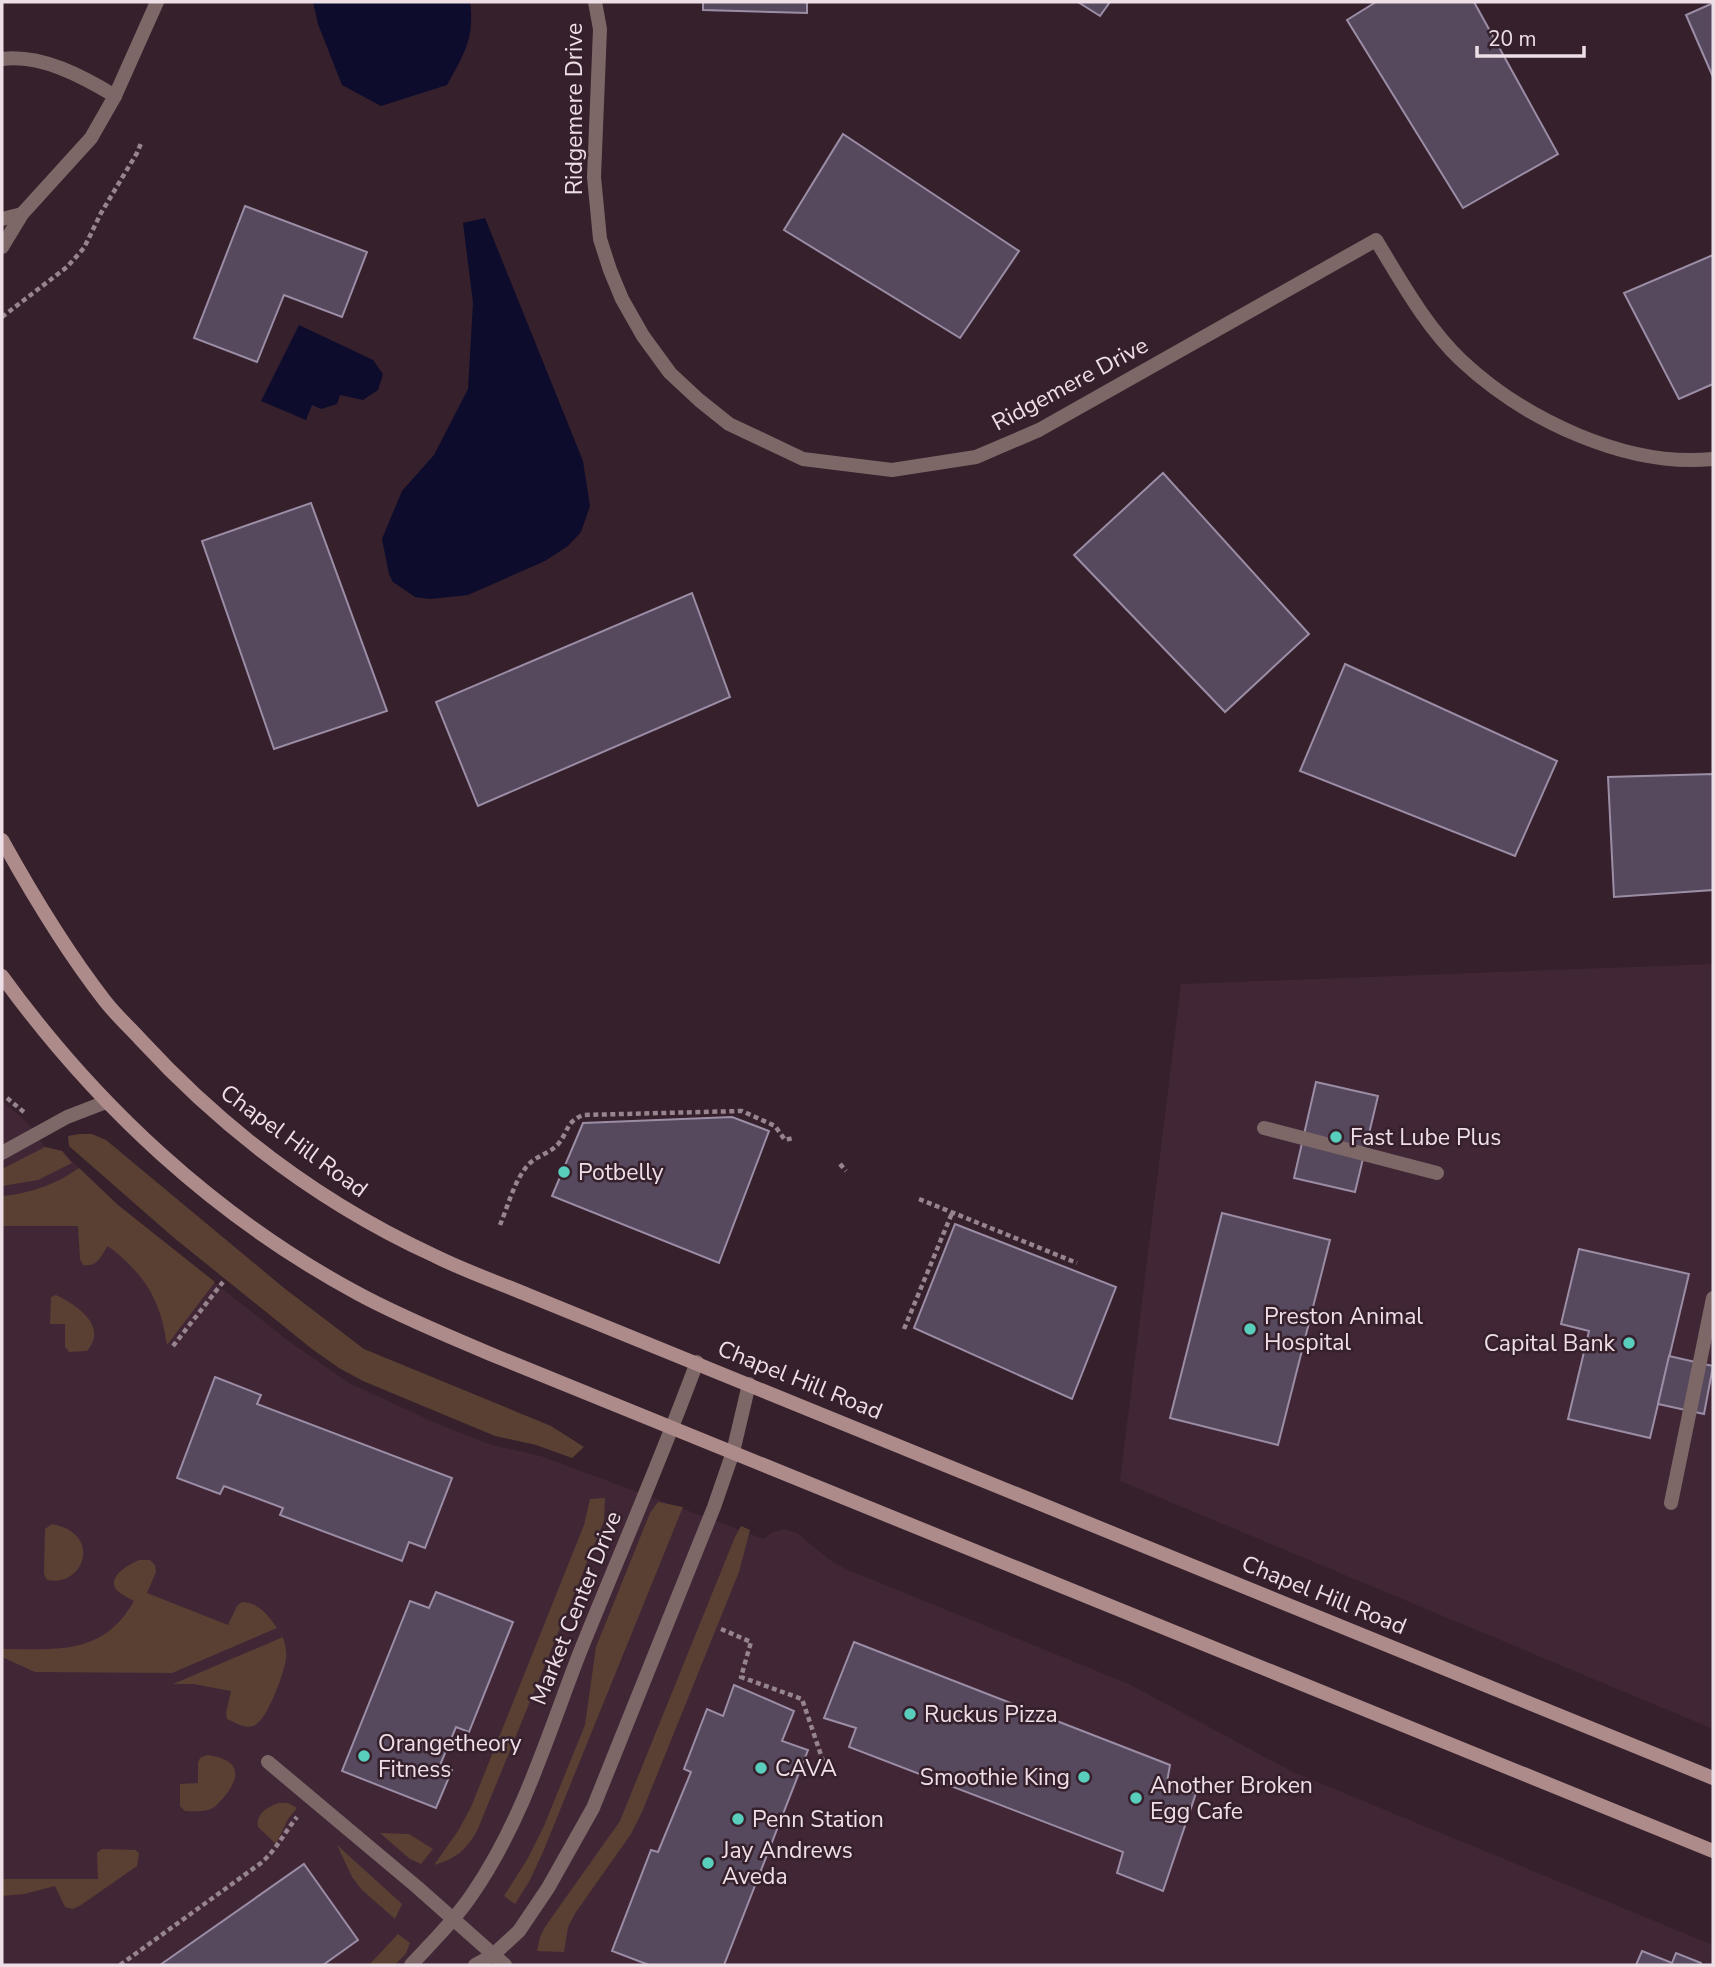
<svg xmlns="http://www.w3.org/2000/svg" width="1715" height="1967" viewBox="0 0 1715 1967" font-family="'Nunito Sans',sans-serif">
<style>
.built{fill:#412636}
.green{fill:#594033}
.water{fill:#0d0c2c}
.building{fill:#56495e;stroke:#9b8da5;stroke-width:2}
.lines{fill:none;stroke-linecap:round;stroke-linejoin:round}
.path{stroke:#96848e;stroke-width:4.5;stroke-dasharray:5 3.5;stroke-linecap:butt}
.lane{stroke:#7d6767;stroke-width:14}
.street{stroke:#7d6767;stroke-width:14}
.secondary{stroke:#ad8b8b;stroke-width:14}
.poi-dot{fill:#5acebc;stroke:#35202c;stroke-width:2.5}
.labels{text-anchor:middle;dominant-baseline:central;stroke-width:5;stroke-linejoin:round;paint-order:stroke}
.street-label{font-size:23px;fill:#eedfe6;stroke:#35202c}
.poi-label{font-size:23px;fill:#eedfe6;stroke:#35202c;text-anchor:start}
</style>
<rect width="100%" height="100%" fill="#35202c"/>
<g class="built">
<path d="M1713,964V1729L1120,1481L1181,984Z"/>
<path d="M2,1101L29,1124L45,1147L62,1151L118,1205L177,1253L286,1339L349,1383L438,1424L492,1445L541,1456L764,1539L773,1532L784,1529L797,1533L830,1560L846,1569L1129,1684L1293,1772L1713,1945V1965H2Z"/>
</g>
<g class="green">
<path d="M79,1134H92L106,1140L284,1288L364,1349L551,1426L584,1447L572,1458L536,1445L495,1436L363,1381L339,1368L312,1349L173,1237L69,1146L68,1136Z"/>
<path d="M45,1147L62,1151L72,1163L38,1180L2,1186V1169Z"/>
<path d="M79,1168L118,1205L215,1282L167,1345C160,1298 145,1275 108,1246C100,1256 99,1267 83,1265L80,1259L78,1226H2V1196C32,1193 54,1185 79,1168Z"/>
<path d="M56,1295C77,1305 109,1327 87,1351L69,1352L65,1347V1324H50L51,1297Z"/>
<path d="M605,1498L604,1521L477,1831C466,1850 456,1859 434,1865L458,1831L471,1807L584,1525L590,1499Z"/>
<path d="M658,1502L683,1507L543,1852L530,1880L515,1904L504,1896L528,1858L544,1826L585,1725L596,1647L650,1513Z"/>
<path d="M52,1524C104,1534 83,1588 47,1580L44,1574L45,1529Z"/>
<path d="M741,1526L750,1530L739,1572L642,1812L631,1834L576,1912L568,1927L564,1952L537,1951L540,1937L545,1927L620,1821L735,1537Z"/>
<path d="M139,1560H150L155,1565L156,1572L147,1593L228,1625L237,1606L242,1602C258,1602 268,1615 277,1628L172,1673L35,1672L2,1657V1649C57,1649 103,1656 134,1601C129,1598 118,1593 115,1588C109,1575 130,1564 139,1560Z"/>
<path d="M283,1637C285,1645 287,1651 286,1659C284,1673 267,1722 253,1726C244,1729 234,1722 227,1719L226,1713L231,1691L193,1684H173Z"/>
<path d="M207,1755C236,1759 244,1772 225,1796C220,1801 215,1809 208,1810C201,1812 192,1811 185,1811L180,1806V1784L198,1783V1763L200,1758Z"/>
<path d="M278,1803H288L297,1808L288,1819L276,1844L258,1827C256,1813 267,1808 278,1803Z"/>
<path d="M380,1833L409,1834L433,1849L421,1864L410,1859Z"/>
<path d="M337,1845L402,1904L395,1919L362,1890L352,1877Z"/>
<path d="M102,1849L135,1850L139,1853L137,1866L81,1905L73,1909L65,1907L55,1886L24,1894L2,1896V1879H98L97,1853Z"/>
<path d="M398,1934L410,1943L406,1953L395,1965H369Z"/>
</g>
<g class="water">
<path d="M313,2H470C475,37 464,55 447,85L381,106L342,85L318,24Z"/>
<path d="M485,218L583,461L590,506L581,532L568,546L545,561L468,595L430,599L415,597L393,582L389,574L382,539L402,491L434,455L468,389L473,303L463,223Z"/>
<path d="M299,325L373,360L383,374L378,390L363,400L340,395L337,404L321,409L312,405L306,420L261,401Z"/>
</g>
<g class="building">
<path d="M703,2H807V13L703,10Z"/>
<path d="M1078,2H1110L1100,16Z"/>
<path d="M1376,2H1474L1558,154L1463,208L1347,20Z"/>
<path d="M1713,3V77L1686,15Z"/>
<path d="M843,134L1019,251L960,338L784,230Z"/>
<path d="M245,206L367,252L342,317L284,295L257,362L194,338Z"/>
<path d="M1713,255V384L1679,399L1624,293Z"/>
<path d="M1163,473L1309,634L1225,712L1074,555Z"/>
<path d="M311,503L387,711L274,749L202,541Z"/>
<path d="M692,593L730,697L478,806L436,702Z"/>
<path d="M1345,664L1557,761L1515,856L1300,771Z"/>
<path d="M1713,774V890L1614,897L1608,777Z"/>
<path d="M1316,1082L1378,1096L1355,1192L1294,1178Z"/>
<path d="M732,1117L769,1131L719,1263L552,1196L583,1123Z"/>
<path d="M1222,1213L1330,1240L1278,1445L1170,1418Z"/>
<path d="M955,1224L1116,1287L1072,1399L914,1328Z"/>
<path d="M1579,1249L1689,1274L1650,1438L1568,1419L1589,1331L1561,1324Z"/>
<path d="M1669,1356L1713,1366L1704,1414L1658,1404Z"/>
<path d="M215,1377L261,1395L257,1404L452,1478L425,1548L409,1542L402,1561L280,1515L283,1508L224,1486L220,1494L177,1478Z"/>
<path d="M436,1592L513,1622L469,1732L456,1727L440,1765L452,1770L436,1808L342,1771L410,1601L429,1608Z"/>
<path d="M854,1642L1170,1765L1167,1782L1196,1793L1163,1891L1117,1873L1123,1852L849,1747L856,1728L824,1718Z"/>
<path d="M734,1685L794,1711L782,1741L808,1750L724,1965H649L612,1951L651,1850L658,1852L691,1772L684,1769L707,1709L723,1716Z"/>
<path d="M304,1864L358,1940L323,1965H160Z"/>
<path d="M1642,1951L1672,1963L1676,1953L1701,1963V1965H1636Z"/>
</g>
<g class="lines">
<g class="path">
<path d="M2,317L67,267L84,248L101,213L137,153L142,141"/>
<path d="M7,1098L25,1113"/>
<path d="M840,1164L846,1171"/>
<path d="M919,1199L1077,1263"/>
<path d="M500,1225C508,1206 514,1181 528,1165C537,1155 550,1154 559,1143C569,1130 566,1122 583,1115L742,1111L775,1126L785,1140L793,1138"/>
<path d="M904,1329L952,1213"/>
<path d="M173,1346L223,1282"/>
<path d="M721,1629L751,1642L741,1677L802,1699L823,1761"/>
<path d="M120,1965L261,1863C277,1849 284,1833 297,1817"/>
</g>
<g class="lane">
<path d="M2,59C41,54 82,76 115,96"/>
<path d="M1264,1128L1437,1173"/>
<path d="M1671,1503L1713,1298"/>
<path d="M268,1762L417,1887L505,1965"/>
</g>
<g class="street">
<path d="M595,2L600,29L594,177L600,239L610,270L622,299L643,336L670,373L699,400L729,424L803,459L892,470L976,457L1039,430L1376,240C1401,281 1426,327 1462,361C1524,419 1626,468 1713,459"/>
<path d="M2,219L22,214"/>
<path d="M2,247L22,214L91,138L115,96L157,2"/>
<path d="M2,1153L67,1117L106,1102"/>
<path d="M411,1965C432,1942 456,1919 473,1893C523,1820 548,1734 580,1652C619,1555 661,1460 697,1362"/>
<path d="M475,1965L493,1955L519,1931L548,1888L593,1808L714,1507L733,1452L749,1384"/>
</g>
<g class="secondary">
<path d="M2,840C33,896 66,951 105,1001C116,1015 129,1027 141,1040C224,1130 324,1205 435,1256C465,1271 497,1282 528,1295L1713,1778"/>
<path d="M2,976C96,1106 216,1217 357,1293C399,1316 444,1334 488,1353L1713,1851"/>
</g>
</g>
<g class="poi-dot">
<circle cx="1336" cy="1137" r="7"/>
<circle cx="564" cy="1172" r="7"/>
<circle cx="1250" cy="1329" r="7"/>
<circle cx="1629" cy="1343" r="7"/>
<circle cx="910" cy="1714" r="7"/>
<circle cx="364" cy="1756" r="7"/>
<circle cx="761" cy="1768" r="7"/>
<circle cx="1084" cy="1777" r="7"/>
<circle cx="1136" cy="1798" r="7"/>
<circle cx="738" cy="1819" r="7"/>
<circle cx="708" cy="1863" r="7"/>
</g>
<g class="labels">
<g class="street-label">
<text transform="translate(574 109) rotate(-90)">Ridgemere Drive</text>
<text transform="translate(1070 384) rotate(-28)">Ridgemere Drive</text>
<text transform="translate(294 1141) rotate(36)">Chapel Hill Road</text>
<text transform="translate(800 1380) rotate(22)">Chapel Hill Road</text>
<text transform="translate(1324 1595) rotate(22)">Chapel Hill Road</text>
<text transform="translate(576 1608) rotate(-68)">Market Center Drive</text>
</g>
<g class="poi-label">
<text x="1350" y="1137">Fast Lube Plus</text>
<text x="578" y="1172">Potbelly</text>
<text x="1264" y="1316">Preston Animal<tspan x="1264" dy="26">Hospital</tspan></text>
<text x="1615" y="1343" text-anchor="end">Capital Bank</text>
<text x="924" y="1714">Ruckus Pizza</text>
<text x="378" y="1743">Orangetheory<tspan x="378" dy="26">Fitness</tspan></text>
<text x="775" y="1768">CAVA</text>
<text x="1070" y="1777" text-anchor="end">Smoothie King</text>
<text x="1150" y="1785">Another Broken<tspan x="1150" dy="26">Egg Cafe</tspan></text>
<text x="752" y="1819">Penn Station</text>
<text x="722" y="1850">Jay Andrews<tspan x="722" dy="26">Aveda</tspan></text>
</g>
</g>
<rect width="1715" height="1967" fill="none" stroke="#eedfe6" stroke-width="7"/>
<path d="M1477 46v10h107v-10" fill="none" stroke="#eedfe6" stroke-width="3.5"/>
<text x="1488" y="46" font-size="21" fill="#eedfe6" stroke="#35202c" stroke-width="5" paint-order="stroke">20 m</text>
</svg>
